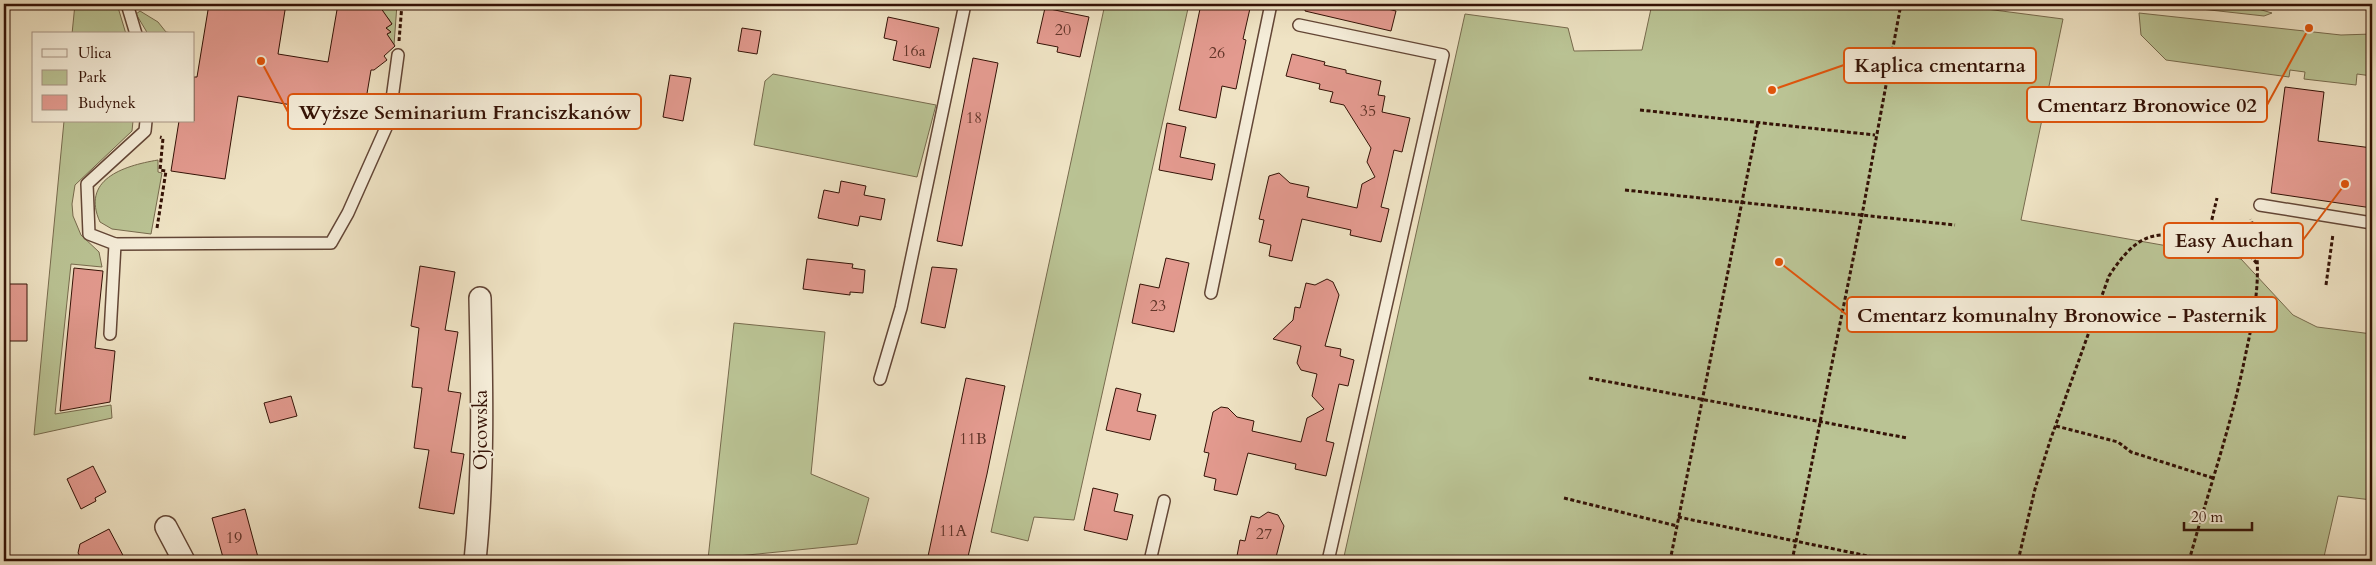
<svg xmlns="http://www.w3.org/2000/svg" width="2376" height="565" viewBox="0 0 2376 565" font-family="Cardo,serif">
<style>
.green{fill:#bac394;stroke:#776a4d}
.building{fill:#e39a8f;stroke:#341206}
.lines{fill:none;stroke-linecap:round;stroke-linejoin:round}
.lane-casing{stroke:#634636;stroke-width:14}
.street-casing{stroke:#634636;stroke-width:24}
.path{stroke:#341206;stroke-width:3;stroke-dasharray:4 2.5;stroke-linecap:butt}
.lane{stroke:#f5edd9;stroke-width:11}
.street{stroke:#f5edd9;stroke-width:21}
.labels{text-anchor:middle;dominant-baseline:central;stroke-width:4;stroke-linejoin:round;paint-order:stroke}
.number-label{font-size:16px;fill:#603428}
.street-label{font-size:19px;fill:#341206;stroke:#f5edd9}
.leader{fill:none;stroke:#df550c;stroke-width:2}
.callout-dot{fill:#df550c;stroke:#f5edd9;stroke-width:2}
.callout{fill:#f5edd9;stroke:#df550c;stroke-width:2}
.callout-label{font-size:20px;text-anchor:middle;font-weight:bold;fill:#341206}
</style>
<rect width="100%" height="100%" fill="#efe3c4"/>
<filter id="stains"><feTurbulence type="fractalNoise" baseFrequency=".004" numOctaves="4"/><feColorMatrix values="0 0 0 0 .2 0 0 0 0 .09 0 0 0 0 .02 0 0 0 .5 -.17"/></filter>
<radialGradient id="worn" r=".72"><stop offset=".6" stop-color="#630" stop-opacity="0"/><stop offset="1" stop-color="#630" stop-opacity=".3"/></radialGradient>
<g class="green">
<path d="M75,4H117L126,34H72Z"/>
<path d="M375,4H397L394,45L386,35L391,32L386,28L392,24L388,18L373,16Z"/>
<path d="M1105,4H1189L1074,520L1034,517L1028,541L991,532Z"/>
<path d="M1652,4H1948L2063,19L2021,220L2241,259L2293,315L2317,327L2372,334V500L2338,496L2323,561H1343L1465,14L1568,28L1574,51L1642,50Z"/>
<path d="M2198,4H2241L2272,13L2264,16L2201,9L2197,6Z"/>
<path d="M140,11L158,22L166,32L178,34H148L136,14Z"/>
<path d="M2139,13L2341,35L2372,34V76L2357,74L2356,85L2304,79L2305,72L2290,70L2289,77L2166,60L2141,35Z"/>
<path d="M773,74L936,105L917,177L754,145L765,81Z"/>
<path d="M64,121H133L132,131L75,185L72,204L73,216L81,235L99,252L102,267L71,264L55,414L111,405L112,418L34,435Z"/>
<path d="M158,160V172L162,173L151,234L112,229L100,222C81,180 122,166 158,160Z"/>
<path d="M734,323L825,332L811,474L869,498L857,544L708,559Z"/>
</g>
<g class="building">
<path d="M209,4H286L278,54L328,62L338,4H378L392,24L386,28L391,32L387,34L395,46L384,56L387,60L374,70H371L363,117L238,96L225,179L171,171L179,121H194V77H197Z"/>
<path d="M1201,4H1251L1243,39L1246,40L1236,89L1222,86L1216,118L1179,110Z"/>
<path d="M1306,4H1367L1396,11L1391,31L1305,11Z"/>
<path d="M1045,8L1089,17L1080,57L1057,52L1058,47L1037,43Z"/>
<path d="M888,17L939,28L930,68L893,60L897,41L884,38Z"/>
<path d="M742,28L761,31L757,54L738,51Z"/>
<path d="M1292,54L1325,62L1324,65L1346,70V73L1381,81L1378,95L1385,96L1382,112L1410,118L1402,152L1394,150L1388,177L1381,207L1389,209L1381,242L1350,235L1351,230L1302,219L1292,261L1269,256L1271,245L1259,242L1264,220L1259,219L1269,176L1279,173L1290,183L1309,187L1307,197L1357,208L1362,184L1375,177L1367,162L1371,148L1344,105L1330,102L1333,92L1319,89L1320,84L1286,76Z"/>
<path d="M973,58L998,63L962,246L937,241Z"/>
<path d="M670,75L691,78L683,121L663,117Z"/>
<path d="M2285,87L2324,92L2318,141L2372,148V208L2271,193Z"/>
<path d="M1167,123L1186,127L1180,157L1215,164L1212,180L1159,170Z"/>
<path d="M841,181L866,186L864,195L885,199L881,220L860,216L858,226L818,218L824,190L839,193Z"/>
<path d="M1166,258L1189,263L1174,332L1132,323L1140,284L1159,288Z"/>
<path d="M807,259L853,264L852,268L865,270L863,293L850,292V295L803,289Z"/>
<path d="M420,266L455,272L445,330L458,332L448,391L461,393L451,452L464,454L454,514L419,508L429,450L414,448L422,388L412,387L419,328L411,326Z"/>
<path d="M932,267L957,269L945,328L921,323Z"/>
<path d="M74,268L103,271L95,348L115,351L110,402L60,411Z"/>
<path d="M1327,279L1333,282L1339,295L1325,346L1341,349L1340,356L1354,360L1348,386L1339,384L1326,441L1334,443L1326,476L1295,469L1296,464L1248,453L1237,495L1214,490L1216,479L1204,476L1209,453L1204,452L1213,412L1221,407L1228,408L1237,417L1254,421L1252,431L1301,442L1307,418L1324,409L1312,396L1317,374L1301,370L1297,363L1301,346L1273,339L1293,320L1295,307L1300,308L1306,283L1315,285Z"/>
<path d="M4,284H27V341H7V306H4Z"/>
<path d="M966,378L1005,386L987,474L967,561H927Z"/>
<path d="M1116,388L1141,394L1137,411L1156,415L1150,440L1106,430Z"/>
<path d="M291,396L297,416L270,423L264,403Z"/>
<path d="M93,466L106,492L95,498L96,501L81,509L67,479Z"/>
<path d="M1093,488L1118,494L1114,511L1133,515L1127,540L1084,530Z"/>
<path d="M245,509L259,561H224L212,518Z"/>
<path d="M1268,512L1278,515L1284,526L1275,561H1236L1240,540L1245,541L1251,516L1259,518Z"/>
<path d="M109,529L126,561H83L78,553L80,544Z"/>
</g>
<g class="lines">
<defs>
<g id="lane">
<path d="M127,4L136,34"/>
<path d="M1299,25L1443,55L1328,561"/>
<path d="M2260,205L2372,223"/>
<path d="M115,244L331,243L348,213L389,121L398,55"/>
<path d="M1211,293L1271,4"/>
<path d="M110,334L115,244L89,234L87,184L145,131L146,121"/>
<path d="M880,379L901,308L965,4"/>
<path d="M1150,561L1164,501"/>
</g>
<g id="street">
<path d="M166,527L184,561"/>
<path d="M475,561C484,474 482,386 480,298"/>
</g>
</defs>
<use href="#lane" class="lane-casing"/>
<use href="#street" class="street-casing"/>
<g class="path">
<path d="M399,41L402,4"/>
<path d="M1640,110L1875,135"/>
<path d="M1625,190L1955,225"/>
<path d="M157,228L166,171L160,170L163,138L160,137"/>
<path d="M2207,240C2224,245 2247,248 2257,264"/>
<path d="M2326,285L2333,234"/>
<path d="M1589,378L1907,438"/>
<path d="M2056,426L2118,442L2131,452L2213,478"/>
<path d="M1564,498L1677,526"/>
<path d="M1678,517L1878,558"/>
<path d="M1670,561L1758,122"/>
<path d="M1792,561L1862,215L1901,4"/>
<path d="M2018,561L2035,489L2050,441L2109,276C2139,230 2156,230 2207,240L2217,198"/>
<path d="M2189,561C2207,495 2230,430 2244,362C2255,310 2264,272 2251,219"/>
</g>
<use href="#lane" class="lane"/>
<use href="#street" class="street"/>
</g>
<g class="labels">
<g class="number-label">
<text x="1063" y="30">20</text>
<text x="914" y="51">16a</text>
<text x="1217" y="53">26</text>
<text x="1368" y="111">35</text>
<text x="974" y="118">18</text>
<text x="1158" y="306">23</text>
<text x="973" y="439">11B</text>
<text x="953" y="531">11A</text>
<text x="1264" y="534">27</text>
<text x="234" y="538">19</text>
</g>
<g class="street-label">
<text transform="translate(481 430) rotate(-90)">Ojcowska</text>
</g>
</g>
<path class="leader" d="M1772 90L1844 65M2309 28L2267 105M261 61L288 112M2345 184L2303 240M1779 262L1847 315"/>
<g class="callout-dot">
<circle cx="1772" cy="90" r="5"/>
<circle cx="2309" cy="28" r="5"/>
<circle cx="261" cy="61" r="5"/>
<circle cx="2345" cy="184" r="5"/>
<circle cx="1779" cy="262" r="5"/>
</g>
<g class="callout">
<rect x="1844" y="48" width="192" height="35" rx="5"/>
<rect x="2027" y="87" width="240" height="35" rx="5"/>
<rect x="288" y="94" width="353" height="35" rx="5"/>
<rect x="2164" y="223" width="139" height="35" rx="5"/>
<rect x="1847" y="297" width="430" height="35" rx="5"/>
</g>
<g class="callout-label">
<text x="1940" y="72">Kaplica cmentarna</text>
<text x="2147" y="112">Cmentarz Bronowice 02</text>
<text x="465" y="119">Wyższe Seminarium Franciszkanów</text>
<text x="2234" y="247">Easy Auchan</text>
<text x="2062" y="322">Cmentarz komunalny Bronowice - Pasternik</text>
</g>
<rect width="2376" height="565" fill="none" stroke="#efe3c4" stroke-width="20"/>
<rect x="5" y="5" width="2366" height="555" fill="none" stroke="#341206" stroke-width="2.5"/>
<rect x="10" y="10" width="2356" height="545" fill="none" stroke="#341206"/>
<rect x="32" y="32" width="162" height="90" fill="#f5edd9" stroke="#a89585"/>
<rect x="42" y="49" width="25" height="8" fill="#f5edd9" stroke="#a89585"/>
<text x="78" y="58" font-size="15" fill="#341206">Ulica</text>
<rect x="42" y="70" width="25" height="15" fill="#bac394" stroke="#a89585"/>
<text x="78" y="82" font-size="15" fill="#341206">Park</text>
<rect x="42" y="95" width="25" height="15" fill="#e39a8f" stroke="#a89585"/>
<text x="78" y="108" font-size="15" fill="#341206">Budynek</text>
<path d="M2184 522v8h68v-8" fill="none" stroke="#341206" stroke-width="2.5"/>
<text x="2191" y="522" font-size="15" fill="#341206" stroke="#f5edd9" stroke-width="4" paint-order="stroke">20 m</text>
<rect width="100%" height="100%" filter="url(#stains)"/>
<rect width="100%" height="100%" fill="url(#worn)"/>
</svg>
